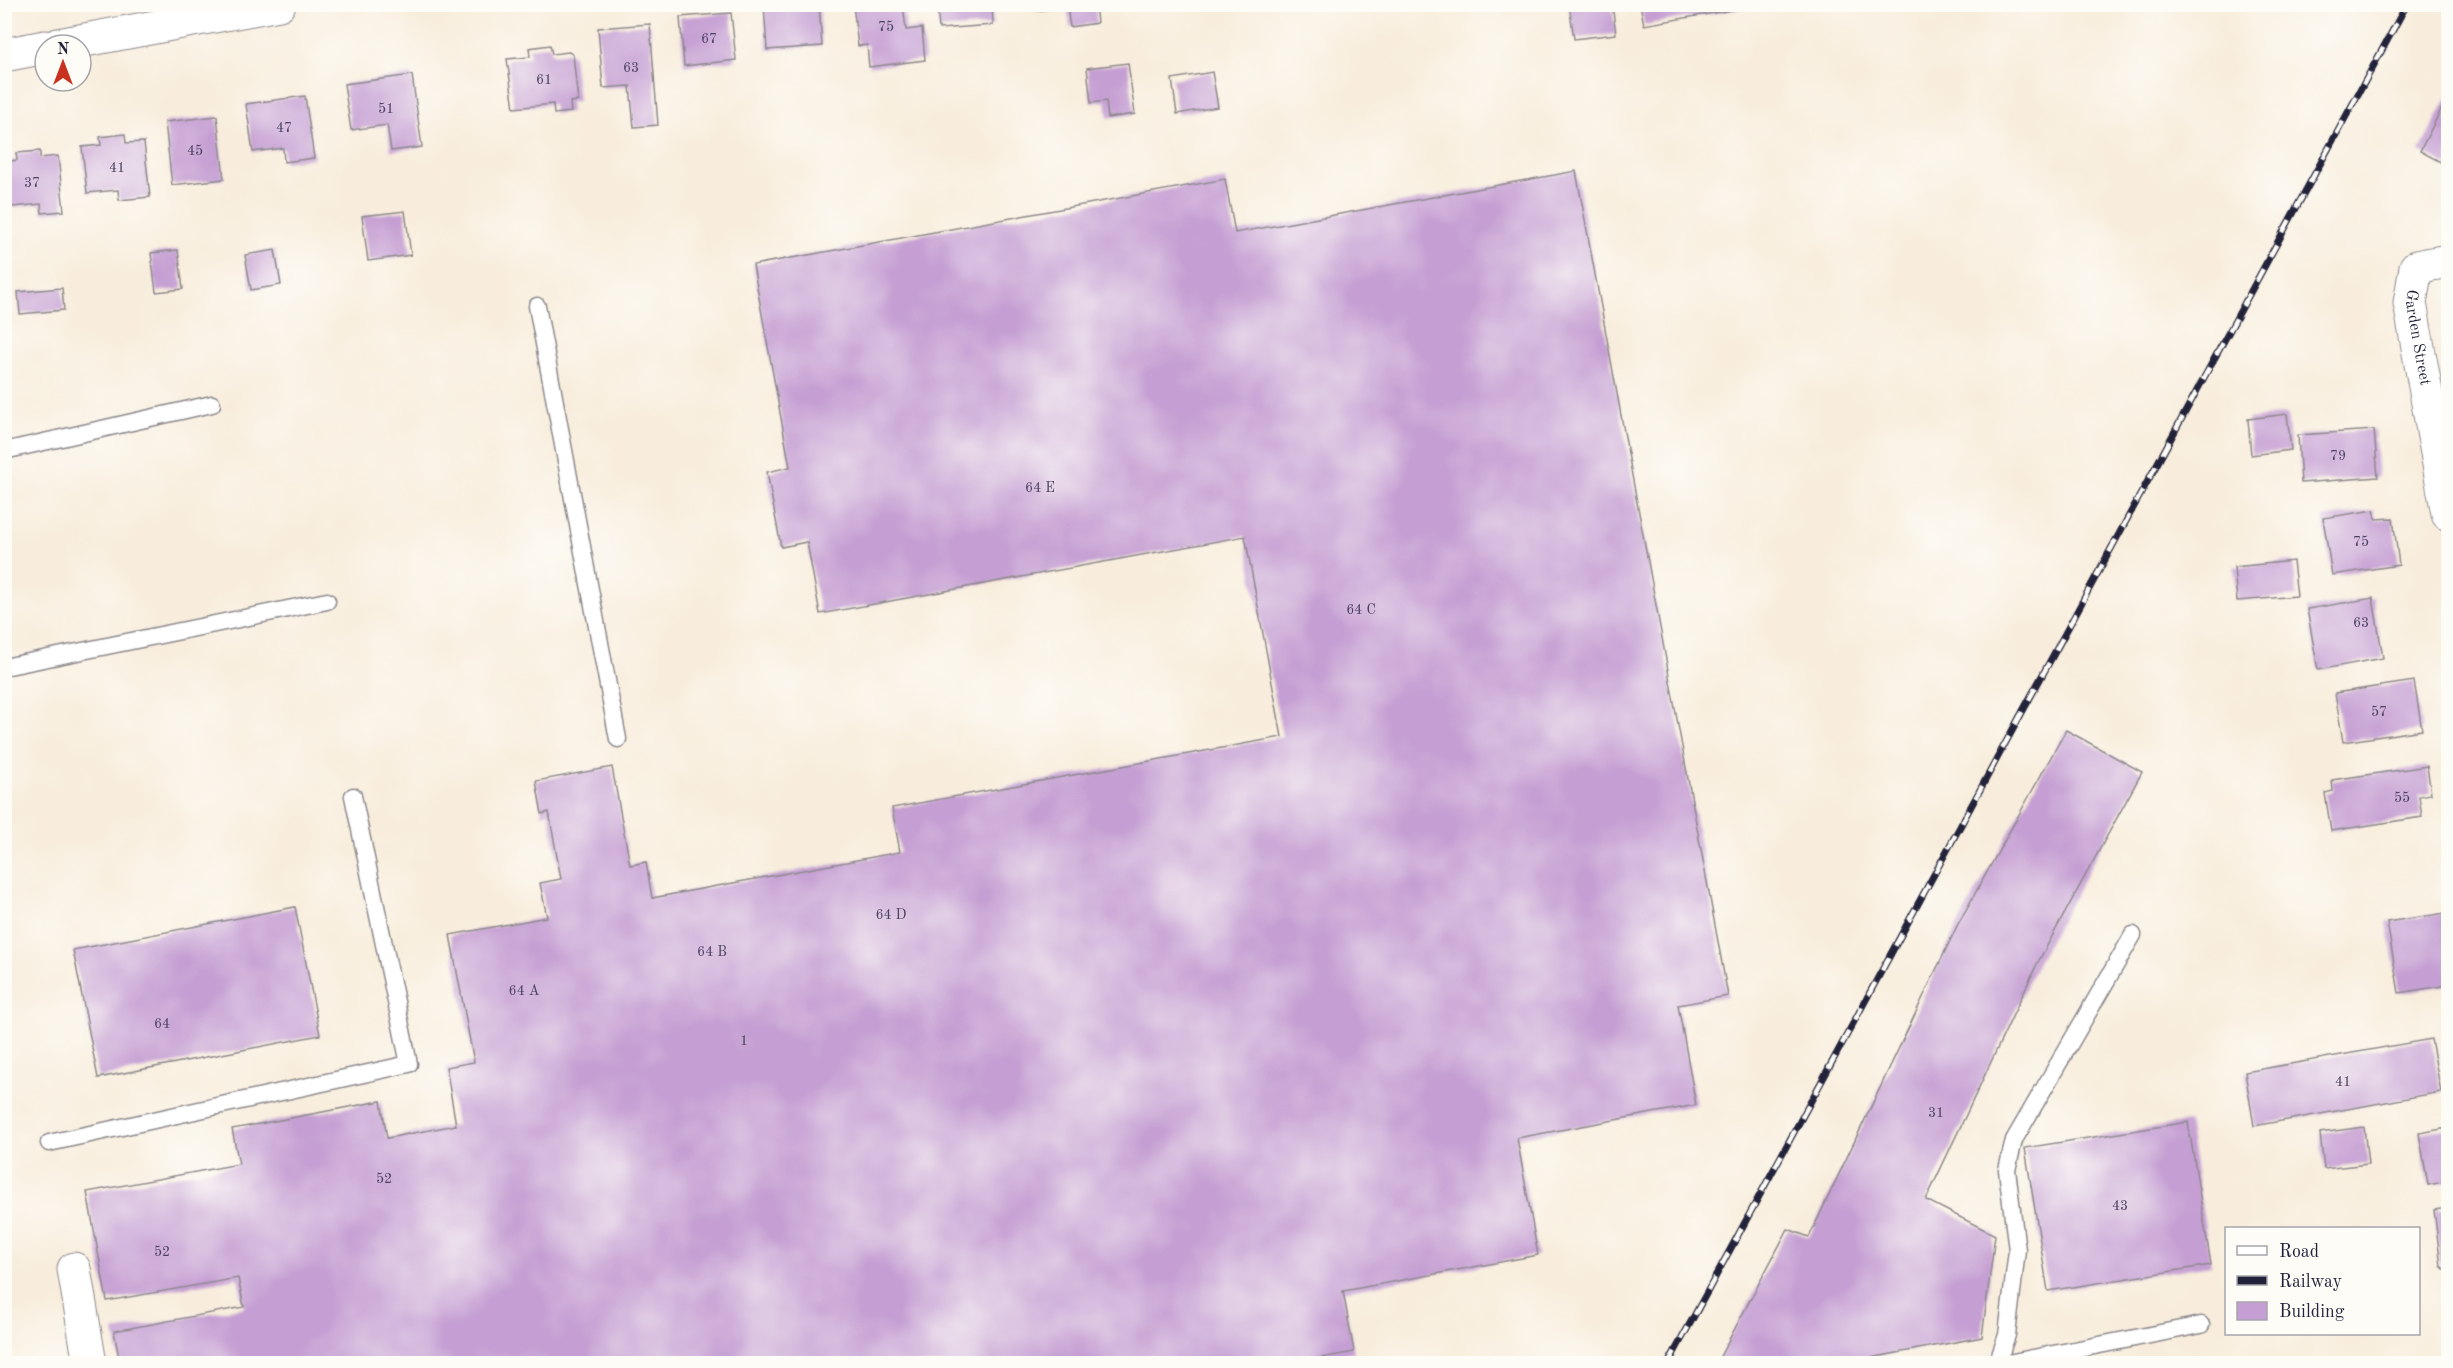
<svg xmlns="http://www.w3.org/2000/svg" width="2453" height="1368" viewBox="0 0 2453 1368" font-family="'Old Standard TT',serif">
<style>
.building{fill:#c59fd3}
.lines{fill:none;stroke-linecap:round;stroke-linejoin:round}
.lane-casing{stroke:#8d888c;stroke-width:19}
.street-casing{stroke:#8d888c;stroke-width:35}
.lane{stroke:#fff;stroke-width:16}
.street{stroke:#fff;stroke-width:33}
.rail-casing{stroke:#22223b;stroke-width:7}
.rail{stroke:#fdfcf7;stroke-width:4.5;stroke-dasharray:14;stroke-linecap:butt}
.labels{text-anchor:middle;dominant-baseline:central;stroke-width:5;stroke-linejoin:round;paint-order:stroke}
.number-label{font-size:14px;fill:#4b4161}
.street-label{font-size:16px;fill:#22223b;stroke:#fdfcf7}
</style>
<rect width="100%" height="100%" fill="#fdfcf7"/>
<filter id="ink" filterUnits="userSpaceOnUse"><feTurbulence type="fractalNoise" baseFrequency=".0167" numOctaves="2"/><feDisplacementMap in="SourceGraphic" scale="12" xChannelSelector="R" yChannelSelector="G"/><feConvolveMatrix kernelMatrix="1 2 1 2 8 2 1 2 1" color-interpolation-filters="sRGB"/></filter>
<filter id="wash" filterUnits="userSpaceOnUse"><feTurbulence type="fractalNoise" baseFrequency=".008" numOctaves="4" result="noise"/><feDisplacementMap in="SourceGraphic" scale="24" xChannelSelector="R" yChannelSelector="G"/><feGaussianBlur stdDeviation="1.35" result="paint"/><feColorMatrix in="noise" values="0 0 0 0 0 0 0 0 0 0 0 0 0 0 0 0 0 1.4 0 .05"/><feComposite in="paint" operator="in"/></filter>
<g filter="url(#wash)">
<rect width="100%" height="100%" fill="#f8eddc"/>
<g id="blocks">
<g class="building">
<path d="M764,4H819L822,46L767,50Z"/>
<path d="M853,4H903L906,30L922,28L925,60L869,67L867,45L858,46Z"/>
<path d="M937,4H992L993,25L939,29Z"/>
<path d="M1036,4H1095L1097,23L1070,27L1067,7L1037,11Z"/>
<path d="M1569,4H1612L1616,34L1574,39Z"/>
<path d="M1640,4H1755V6L1644,25Z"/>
<path d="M731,13L736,60L684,66L680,17Z"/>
<path d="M650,24L658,125L634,127L630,86L603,88L598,28Z"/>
<path d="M550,45L552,54L569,52L573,55L578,101L570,102L571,112L554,114L553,104L514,108L507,59L530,57L529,48Z"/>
<path d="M1128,63L1135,114L1108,118L1106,101L1091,103L1087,68Z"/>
<path d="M1212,72L1218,107L1177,114L1172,79Z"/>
<path d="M412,75L422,147L391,151L387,125L351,130L344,84Z"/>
<path d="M305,96L314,158L284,162L283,148L253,152L246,104Z"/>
<path d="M2448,96V166L2420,151Z"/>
<path d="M217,116L224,179L172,185L165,122Z"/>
<path d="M125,134L126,143L144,142L150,197L119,200L118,190L87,193L82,147L101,145L100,137Z"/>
<path d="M40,151V158L58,156L64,211L42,213L41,204L4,208V162L17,160L16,153Z"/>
<path d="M1576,171L1728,996L1678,1005L1696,1105L1517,1138L1538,1255L1343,1291L1354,1352L1288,1364H120L114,1331L244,1307L238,1278L107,1301L87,1192L239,1164L232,1129L381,1101L387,1138L456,1125L446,1067L474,1062L450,935L547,917L540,883L561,879L549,812L542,814L536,781L612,767L630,865L646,862L652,898L900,852L892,808L1282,737L1245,536L820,614L807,542L781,547L767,472L790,467L753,265L1225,179L1235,233Z"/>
<path d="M405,211L411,255L368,261L362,216Z"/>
<path d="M178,250L183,289L156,292L151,253Z"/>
<path d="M275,250L281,285L251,290L245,255Z"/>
<path d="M62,288L64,310L20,314L18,292Z"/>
<path d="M4,294L9,323L4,324Z"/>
<path d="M2287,414L2291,450L2251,455L2248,419Z"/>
<path d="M2374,430L2378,477L2301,483L2298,435Z"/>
<path d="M2374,510L2376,519L2393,518L2399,565L2332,575L2323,518Z"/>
<path d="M2293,561L2297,596L2237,601L2234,567Z"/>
<path d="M2373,598L2383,658L2318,670L2307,609Z"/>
<path d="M2414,681L2422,730L2343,742L2335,693Z"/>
<path d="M2066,730L2142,772L2037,964L1926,1200L1995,1235L1982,1337L1838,1364H1716L1788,1229L1809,1237L1957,926Z"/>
<path d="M2427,766L2431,794L2419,796L2422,817L2331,831L2325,793L2333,791L2332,780Z"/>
<path d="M295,907L320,1035L98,1078L73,950Z"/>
<path d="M2446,913L2448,929V985L2399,993L2387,922Z"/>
<path d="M2431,1039L2441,1092L2254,1126L2245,1072Z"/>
<path d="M2188,1122L2211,1265L2048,1291L2025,1148Z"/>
<path d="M2364,1127L2368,1164L2324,1169L2320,1133Z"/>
<path d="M2448,1128V1181L2428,1185L2419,1133Z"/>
<path d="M2448,1208V1269H2444L2441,1266L2434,1210Z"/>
</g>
</g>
</g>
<g filter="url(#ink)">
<use href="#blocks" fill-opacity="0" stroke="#8d888c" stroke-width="1.5"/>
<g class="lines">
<defs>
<g id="lane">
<path d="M537,306L618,739"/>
<path d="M4,451L212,404"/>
<path d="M4,667L327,601"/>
<path d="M49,1143L409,1064L353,796"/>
<path d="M1997,1364L2007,1335L2017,1250L2007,1170L2014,1140L2133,935"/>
<path d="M2003,1364L2201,1325"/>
</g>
<g id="street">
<path d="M58,45L279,4"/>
<path d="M4,55L45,47"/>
<path id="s1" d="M2448,261L2416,267L2410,303L2448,514"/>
<path d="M74,1269L90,1364"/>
</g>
</defs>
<use href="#lane" class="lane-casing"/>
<use href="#street" class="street-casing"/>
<use href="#lane" class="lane"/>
<use href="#street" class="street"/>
<defs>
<path id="rail" d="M1668,1364L2407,4"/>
</defs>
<use href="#rail" class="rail-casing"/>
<use href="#rail" class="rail"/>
</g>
</g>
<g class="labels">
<g class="number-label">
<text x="886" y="27">75</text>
<text x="709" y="39">67</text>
<text x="631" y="68">63</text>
<text x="544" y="80">61</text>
<text x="386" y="109">51</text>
<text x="284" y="128">47</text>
<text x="195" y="151">45</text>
<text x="117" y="168">41</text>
<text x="32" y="183">37</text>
<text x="2338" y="456">79</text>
<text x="1040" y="488">64 E</text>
<text x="2361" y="542">75</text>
<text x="1361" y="610">64 C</text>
<text x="2361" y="623">63</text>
<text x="2379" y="712">57</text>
<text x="2402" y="798">55</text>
<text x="891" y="915">64 D</text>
<text x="712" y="952">64 B</text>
<text x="524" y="991">64 A</text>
<text x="162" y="1024">64</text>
<text x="744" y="1041">1</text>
<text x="2343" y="1082">41</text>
<text x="1936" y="1113">31</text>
<text x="384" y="1179">52</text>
<text x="2120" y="1206">43</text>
<text x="162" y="1252">52</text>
</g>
<g class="street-label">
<text stroke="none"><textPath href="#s1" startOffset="104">Garden Street</textPath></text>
</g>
</g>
<rect width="2453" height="1368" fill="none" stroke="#fdfcf7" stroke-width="24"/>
<rect x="2225" y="1227" width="195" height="108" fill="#fdfcf7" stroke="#a5a5ac" stroke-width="1.5"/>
<rect x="2237" y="1246" width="30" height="9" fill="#ffffff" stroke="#a5a5ac" stroke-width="1.5"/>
<text x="2279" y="1257" font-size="18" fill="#22223b">Road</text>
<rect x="2237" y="1276" width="30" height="9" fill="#22223b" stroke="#a5a5ac" stroke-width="1.5"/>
<text x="2279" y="1287" font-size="18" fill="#22223b">Railway</text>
<rect x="2237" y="1302" width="30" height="18" fill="#c59fd3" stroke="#a5a5ac" stroke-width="1.5"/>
<text x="2279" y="1317" font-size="18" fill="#22223b">Building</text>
<g transform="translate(63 63)"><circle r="28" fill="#fdfcf7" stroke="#a5a5ac" stroke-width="1.5"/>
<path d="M0-4.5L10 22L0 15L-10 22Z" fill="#c8321e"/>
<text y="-9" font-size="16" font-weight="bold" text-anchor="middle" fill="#22223b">N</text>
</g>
</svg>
